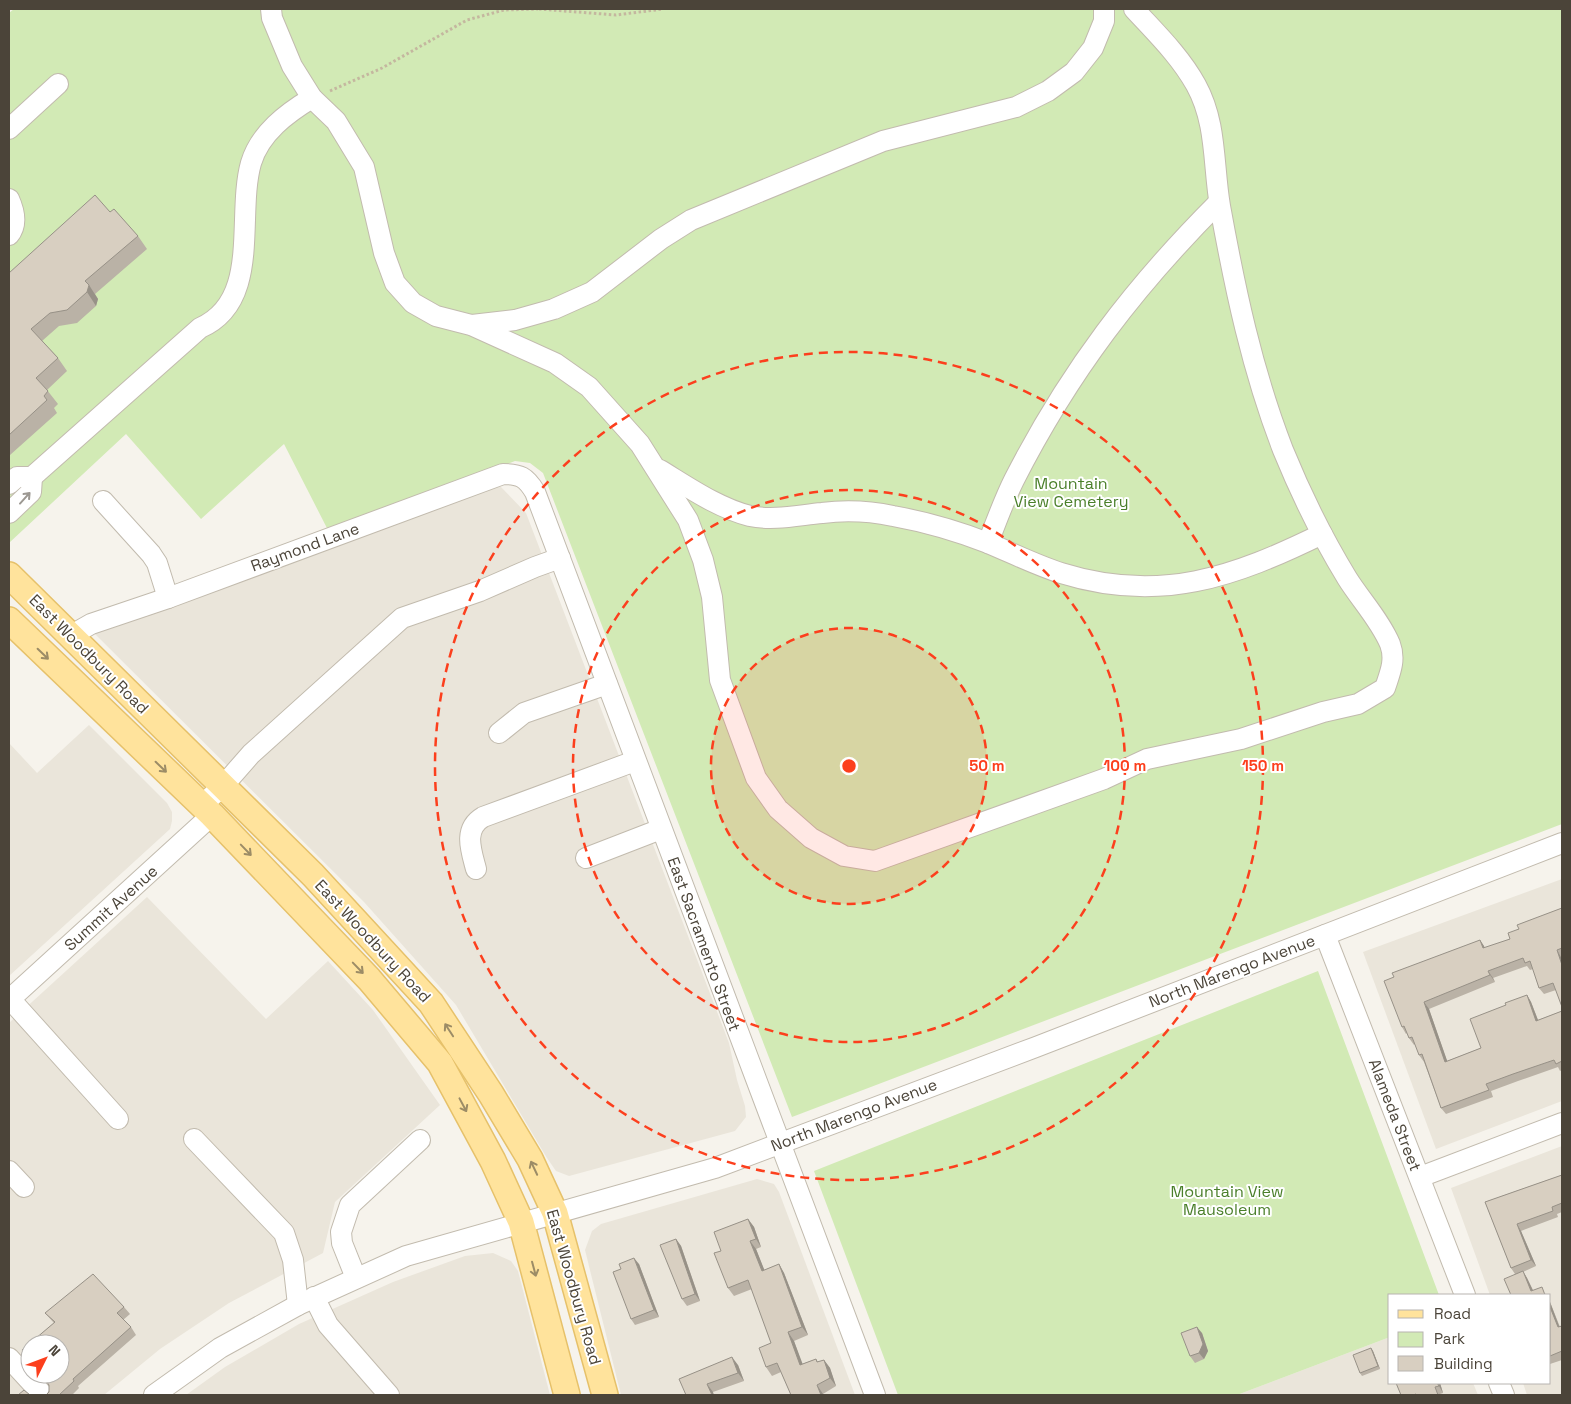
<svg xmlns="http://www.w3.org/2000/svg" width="1571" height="1404" viewBox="0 0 1571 1404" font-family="'Space Grotesk',sans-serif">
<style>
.residential{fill:#eae5da;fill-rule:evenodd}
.green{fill:#d2eab5}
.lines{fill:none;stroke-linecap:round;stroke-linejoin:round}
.minor-casing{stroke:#c2bbae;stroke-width:22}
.major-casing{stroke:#e6c16a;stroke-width:28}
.path{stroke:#c4b79f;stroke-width:3;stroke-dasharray:2.5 2.5;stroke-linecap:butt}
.minor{stroke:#fff;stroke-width:20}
.major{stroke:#ffe39c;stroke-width:25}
.wall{fill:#bab2a6}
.shaded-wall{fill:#979187}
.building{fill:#d8cfc1;stroke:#979187}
.oneway{stroke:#9c9892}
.oneway2{stroke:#9c8c66}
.ring{fill:none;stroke:#fc3f1d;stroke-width:2.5;stroke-dasharray:9 6}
.labels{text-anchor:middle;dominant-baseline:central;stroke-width:4;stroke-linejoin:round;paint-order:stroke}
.park-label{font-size:16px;fill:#4a7f2a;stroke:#fff}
.street-label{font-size:16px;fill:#4b4439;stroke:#fff}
.centre{fill:#fc3f1d;stroke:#fff;stroke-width:2.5}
.ring-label{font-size:15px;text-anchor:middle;font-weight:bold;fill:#fc3f1d;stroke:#fff;stroke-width:4;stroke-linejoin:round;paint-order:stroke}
</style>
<rect width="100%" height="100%" fill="#f6f3ec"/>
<g class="residential">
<path d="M501,487L526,513L729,1043L737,1080L745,1106L746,1117L735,1131L569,1176L556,1171L547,1158L456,1005L364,902L92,631L491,488Z"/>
<path d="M89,725L167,803L172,812V821L170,829L9,976V743L37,773Z"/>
<path d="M1562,879V1101L1436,1149L1363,952Z"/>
<path d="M147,897L266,1019L328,961L373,1010L440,1105L335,1202L323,1253L229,1303L160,1349L104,1395H9V1023ZM30,1344H60V1374H30Z"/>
<path d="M1562,1146V1395H1527L1523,1383H1550V1295H1490L1451,1188Z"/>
<path d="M757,1179L774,1184L779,1192L855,1395H621L585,1250L592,1231L601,1224Z"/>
<path d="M493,1253L511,1261L518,1271L550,1395H186L225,1367L299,1324L393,1282L465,1256Z"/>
<path d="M1390,1337V1383H1473L1478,1395H1237Z"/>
</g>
<g class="green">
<path d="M14,9H1562V824L792,1117L543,473L530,463L515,461L330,534L284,444L201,519L126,434L9,543V13Z"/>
<path d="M1318,971L1439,1295H1390V1337L1237,1395H898L814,1171Z"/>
</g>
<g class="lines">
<defs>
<g id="minor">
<path d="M271,9L272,18L292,66L312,98L336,121L364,167L384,253L395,283L413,303L436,316L471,325L555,363L589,387L640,444L688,520L703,560L712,597L720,680L756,778L778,809L811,838L844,856L875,861L1104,779L1147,759L1241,739L1323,712L1358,704L1385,688C1390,673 1396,660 1390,644C1380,620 1360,599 1347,578C1322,537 1301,494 1283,450C1252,370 1235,289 1220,206C1213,165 1217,123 1196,85C1180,56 1156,33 1134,9"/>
<path d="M9,129L58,84"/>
<path d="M9,199C14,210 18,224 9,235"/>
<path d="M472,325L515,320L554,309L592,292L661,239L691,220L883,141L1016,107L1048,91L1074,72L1093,48L1104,21V9"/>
<path d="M660,470C688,487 718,508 750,516C773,521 799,515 822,513C846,510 869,511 893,516C926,522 957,531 988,543C1012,553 1036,565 1061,573C1160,604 1234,577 1322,534"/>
<path d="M9,484L17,477H32L200,328C262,301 236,216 251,163C260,133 287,113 312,98"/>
<path d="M103,501L151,554L157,563L168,598"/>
<path d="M9,513L31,492L32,477"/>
<path d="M988,543C996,522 1004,500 1014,480C1069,372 1134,287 1219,202"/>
<path d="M70,636L91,624L168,598L503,474C520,474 526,477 535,492L875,1395"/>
<path d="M499,733L524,713L607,684"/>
<path d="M202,805L223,786L251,754L402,618L480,591L535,567L560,558"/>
<path d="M586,858L661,829"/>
<path d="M476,869C471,850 463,829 483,817L635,761"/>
<path d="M1325,935L1465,1295"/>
<path d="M10,999L118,1119"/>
<path d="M9,1000L212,815"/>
<path d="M194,1139L284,1233L293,1260L298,1305"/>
<path d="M9,1171L24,1187"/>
<path d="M1420,1177L1562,1123"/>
<path d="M356,1278L342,1243L341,1232L350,1205L420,1140"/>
<path d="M314,1297L328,1325L389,1395"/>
<path d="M9,1358L43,1395"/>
<path d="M1499,1383L1504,1395"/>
<path d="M154,1395L220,1348L298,1305L406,1256L715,1168L1036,1047L1562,843"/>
</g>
<g id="major">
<path d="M9,575L313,875L431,1003L491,1094L530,1159L555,1213L605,1395"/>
<path d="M9,620L212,815L369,979L440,1063L493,1161L521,1222L567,1395"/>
</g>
</defs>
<use href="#minor" class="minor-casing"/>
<use href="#major" class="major-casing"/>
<g class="path">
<path d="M539,9L616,15L663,9"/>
<path d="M330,91L382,68L467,20L504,10L538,9"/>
</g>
<use href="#minor" class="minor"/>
<use href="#major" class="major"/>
</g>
<g class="wall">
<path d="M110,212L138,236L147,249L95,294L98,299L96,306L77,323L59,326L42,341L58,358L67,371L47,390L58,404L54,408L57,413L10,455L9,453V273Z"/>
<path d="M1562,908V957H1561L1562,959V1007L1556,990L1544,994L1539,988L1533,969L1530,970L1527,966L1493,978L1495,982L1429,1009L1447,1061L1481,1048L1506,1005L1527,995L1531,1002L1538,1020L1562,1011V1070L1560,1071L1558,1067L1518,1081L1491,1091L1493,1097L1446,1114L1441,1108L1424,1062L1419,1055L1415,1044L1414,1045L1409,1038L1407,1033L1406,1034L1402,1027L1394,977L1480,940L1485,948L1510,939L1519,929Z"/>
<path d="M1562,1175V1212L1557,1214L1558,1217L1521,1231L1536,1266L1523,1272L1527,1278L1533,1290L1546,1294L1511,1295L1515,1274L1511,1268L1485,1202Z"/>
<path d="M748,1219L754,1227L761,1247L756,1249L764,1270L779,1264L784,1273L808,1335L794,1341L802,1364L816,1359L818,1362L824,1360L830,1368L836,1386L823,1394V1395H791L781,1372L772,1376L766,1367L771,1343L752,1289L734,1296L728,1288L721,1251Z"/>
<path d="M676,1239L681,1246L700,1301L687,1306L682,1299Z"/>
<path d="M639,1264L659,1317L635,1325L631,1319Z"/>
<path d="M1550,1302L1560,1327L1562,1326V1360L1550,1364Z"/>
<path d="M124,1307L130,1314L123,1320L131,1327L136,1335L78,1386L79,1388L72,1395H46L60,1374L30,1344V1361L22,1350L54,1323L45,1313Z"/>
<path d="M1202,1333L1208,1351L1204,1359L1195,1363L1190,1356Z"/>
<path d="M1371,1348L1373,1351L1380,1369L1362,1376L1360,1373Z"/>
<path d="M738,1365L744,1381L713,1392L686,1395Z"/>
<path d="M1396,1383H1440L1443,1393L1440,1394V1395H1401Z"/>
</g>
<g class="shaded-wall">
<path d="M89,285L98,299L96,306L87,292Z"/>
<path d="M1480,940L1484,946L1487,955L1483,948Z"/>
<path d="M1557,950L1562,959V965Z"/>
<path d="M1488,971L1493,978L1495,982L1490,975Z"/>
<path d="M1527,995L1531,1002L1541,1028L1536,1021Z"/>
<path d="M1424,1002L1429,1009L1450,1069L1445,1062Z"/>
<path d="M748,1219L754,1227L761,1247L756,1239Z"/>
<path d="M1517,1224L1521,1231L1536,1266L1531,1260Z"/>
<path d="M676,1239L681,1246L700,1301L695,1294Z"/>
<path d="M750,1241L756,1249L768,1279L762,1271Z"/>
<path d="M634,1258L639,1264L659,1317L654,1310Z"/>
<path d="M779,1264L784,1273L808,1335L802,1327Z"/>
<path d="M1523,1271L1527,1278L1535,1295L1531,1291Z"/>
<path d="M1550,1302L1562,1334L1558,1327L1550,1307Z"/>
<path d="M1197,1327L1202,1333L1208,1351L1204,1359L1199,1353Z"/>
<path d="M788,1332L794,1341L806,1373L800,1365Z"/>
<path d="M1371,1348L1373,1351L1380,1369L1378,1366Z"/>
<path d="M732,1357L738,1365L744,1381L738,1373Z"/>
<path d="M824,1360L830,1368L836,1386L830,1378Z"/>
<path d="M1437,1383H1440L1443,1393L1439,1386Z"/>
<path d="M707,1384L713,1392L714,1395H712Z"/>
<path d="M817,1385L823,1394V1395H821Z"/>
</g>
<g class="building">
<path d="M95,195L110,212L114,209L138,236L85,281L89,285L87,292L67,310L50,313L31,329L58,358L36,378L48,391L44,396L47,400L9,435V273Z"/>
<path d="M1562,908V948L1557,950L1562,965V1007L1553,983L1539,988L1530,961L1525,963L1523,958L1488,971L1490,975L1424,1002L1445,1062L1481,1048L1470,1019L1506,1005L1505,1003L1527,995L1536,1021L1562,1011V1061L1556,1064L1554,1060L1513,1074L1486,1084L1489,1090L1441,1108L1422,1054L1419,1055L1412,1037L1409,1038L1404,1026L1402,1027L1384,981L1394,977L1392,973L1480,940L1483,948L1510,939L1508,933L1519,929L1517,925Z"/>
<path d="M1562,1175V1203L1552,1207L1553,1211L1517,1224L1531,1260L1511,1268L1485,1202Z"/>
<path d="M748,1219L756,1239L750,1241L762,1271L779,1264L802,1327L788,1332L800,1365L816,1359L817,1362L824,1360L830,1378L817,1385L821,1395H791L777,1363L766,1367L759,1348L771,1343L748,1280L728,1288L714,1253L721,1251L714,1232Z"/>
<path d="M676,1239L695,1294L682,1299L660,1245Z"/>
<path d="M634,1258L654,1310L631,1319L613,1272L621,1269L619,1264Z"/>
<path d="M1523,1271L1531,1291L1542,1287L1545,1295H1511L1504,1279Z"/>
<path d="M93,1274L124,1307L117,1313L131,1327L73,1379L74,1381L59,1395H46L49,1392V1385L41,1374H60V1344H30V1359L22,1350L55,1322L45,1313Z"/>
<path d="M1550,1307L1558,1327L1562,1326V1351L1550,1356Z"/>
<path d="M1197,1327L1203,1344L1199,1353L1190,1356L1181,1333Z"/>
<path d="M1371,1348L1378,1366L1360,1373L1353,1355Z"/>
<path d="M732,1357L738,1373L707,1384L712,1395H686L679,1379Z"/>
<path d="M1396,1383H1437L1439,1386L1435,1387L1438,1395H1416V1394L1413,1395H1401Z"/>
<path d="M24,1390L30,1395H18Z"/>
</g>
<defs><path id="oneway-shaft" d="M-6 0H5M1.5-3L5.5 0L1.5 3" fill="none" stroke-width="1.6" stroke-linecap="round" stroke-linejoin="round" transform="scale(1.25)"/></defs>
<use class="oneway" href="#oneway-shaft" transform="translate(25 498) rotate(-48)"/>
<g class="oneway2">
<use href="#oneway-shaft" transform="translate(43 654) rotate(44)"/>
<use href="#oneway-shaft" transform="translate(161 767) rotate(44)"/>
<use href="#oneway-shaft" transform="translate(246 850) rotate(46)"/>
<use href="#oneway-shaft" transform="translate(358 968) rotate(46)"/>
<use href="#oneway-shaft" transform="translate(449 1030) rotate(-123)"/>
<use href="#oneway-shaft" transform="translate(463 1105) rotate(62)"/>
<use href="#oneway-shaft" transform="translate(534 1168) rotate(-115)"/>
<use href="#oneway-shaft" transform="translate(534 1269) rotate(75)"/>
</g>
<circle cx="849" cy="766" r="138" fill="#fc3f1d" fill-opacity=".12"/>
<g class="ring">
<circle cx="849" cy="766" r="138"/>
<circle cx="849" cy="766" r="276"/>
<circle cx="849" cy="766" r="414"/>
</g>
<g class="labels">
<g class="park-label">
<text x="1071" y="483">Mountain<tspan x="1071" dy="18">View Cemetery</tspan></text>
<text x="1227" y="1191">Mountain View<tspan x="1227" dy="18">Mausoleum</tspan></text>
</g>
<g class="street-label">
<text transform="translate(305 547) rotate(-20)">Raymond Lane</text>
<text transform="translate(89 654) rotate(45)">East Woodbury Road</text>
<text transform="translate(111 908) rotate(-42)">Summit Avenue</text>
<text transform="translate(373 941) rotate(47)">East Woodbury Road</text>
<text transform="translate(704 944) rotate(70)">East Sacramento Street</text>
<text transform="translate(1232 971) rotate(-21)">North Marengo Avenue</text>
<text transform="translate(854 1115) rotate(-21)">North Marengo Avenue</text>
<text transform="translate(1395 1115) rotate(69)">Alameda Street</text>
<text transform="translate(574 1287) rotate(74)">East Woodbury Road</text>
</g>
</g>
<circle cx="849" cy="766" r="8" class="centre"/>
<g class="ring-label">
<text x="987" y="771">50 m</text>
<text x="1125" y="771">100 m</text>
<text x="1263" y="771">150 m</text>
</g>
<rect width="1571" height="1404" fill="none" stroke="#4b4439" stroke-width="20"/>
<rect x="1388" y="1294" width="162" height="90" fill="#ffffff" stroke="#b7b4b0"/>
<rect x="1398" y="1310" width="25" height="8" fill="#ffe39c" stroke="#b7b4b0"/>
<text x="1434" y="1319" font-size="15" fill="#4b4439">Road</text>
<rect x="1398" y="1332" width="25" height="15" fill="#d2eab5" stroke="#b7b4b0"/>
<text x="1434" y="1344" font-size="15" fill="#4b4439">Park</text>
<rect x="1398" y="1356" width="25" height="15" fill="#d8cfc1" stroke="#b7b4b0"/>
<text x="1434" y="1369" font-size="15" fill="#4b4439">Building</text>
<g transform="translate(45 1359) rotate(48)"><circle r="24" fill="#ffffff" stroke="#b7b4b0"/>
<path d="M0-4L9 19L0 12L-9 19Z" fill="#fc3f1d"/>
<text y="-8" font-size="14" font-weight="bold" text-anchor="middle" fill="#4b4439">N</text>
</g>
</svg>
